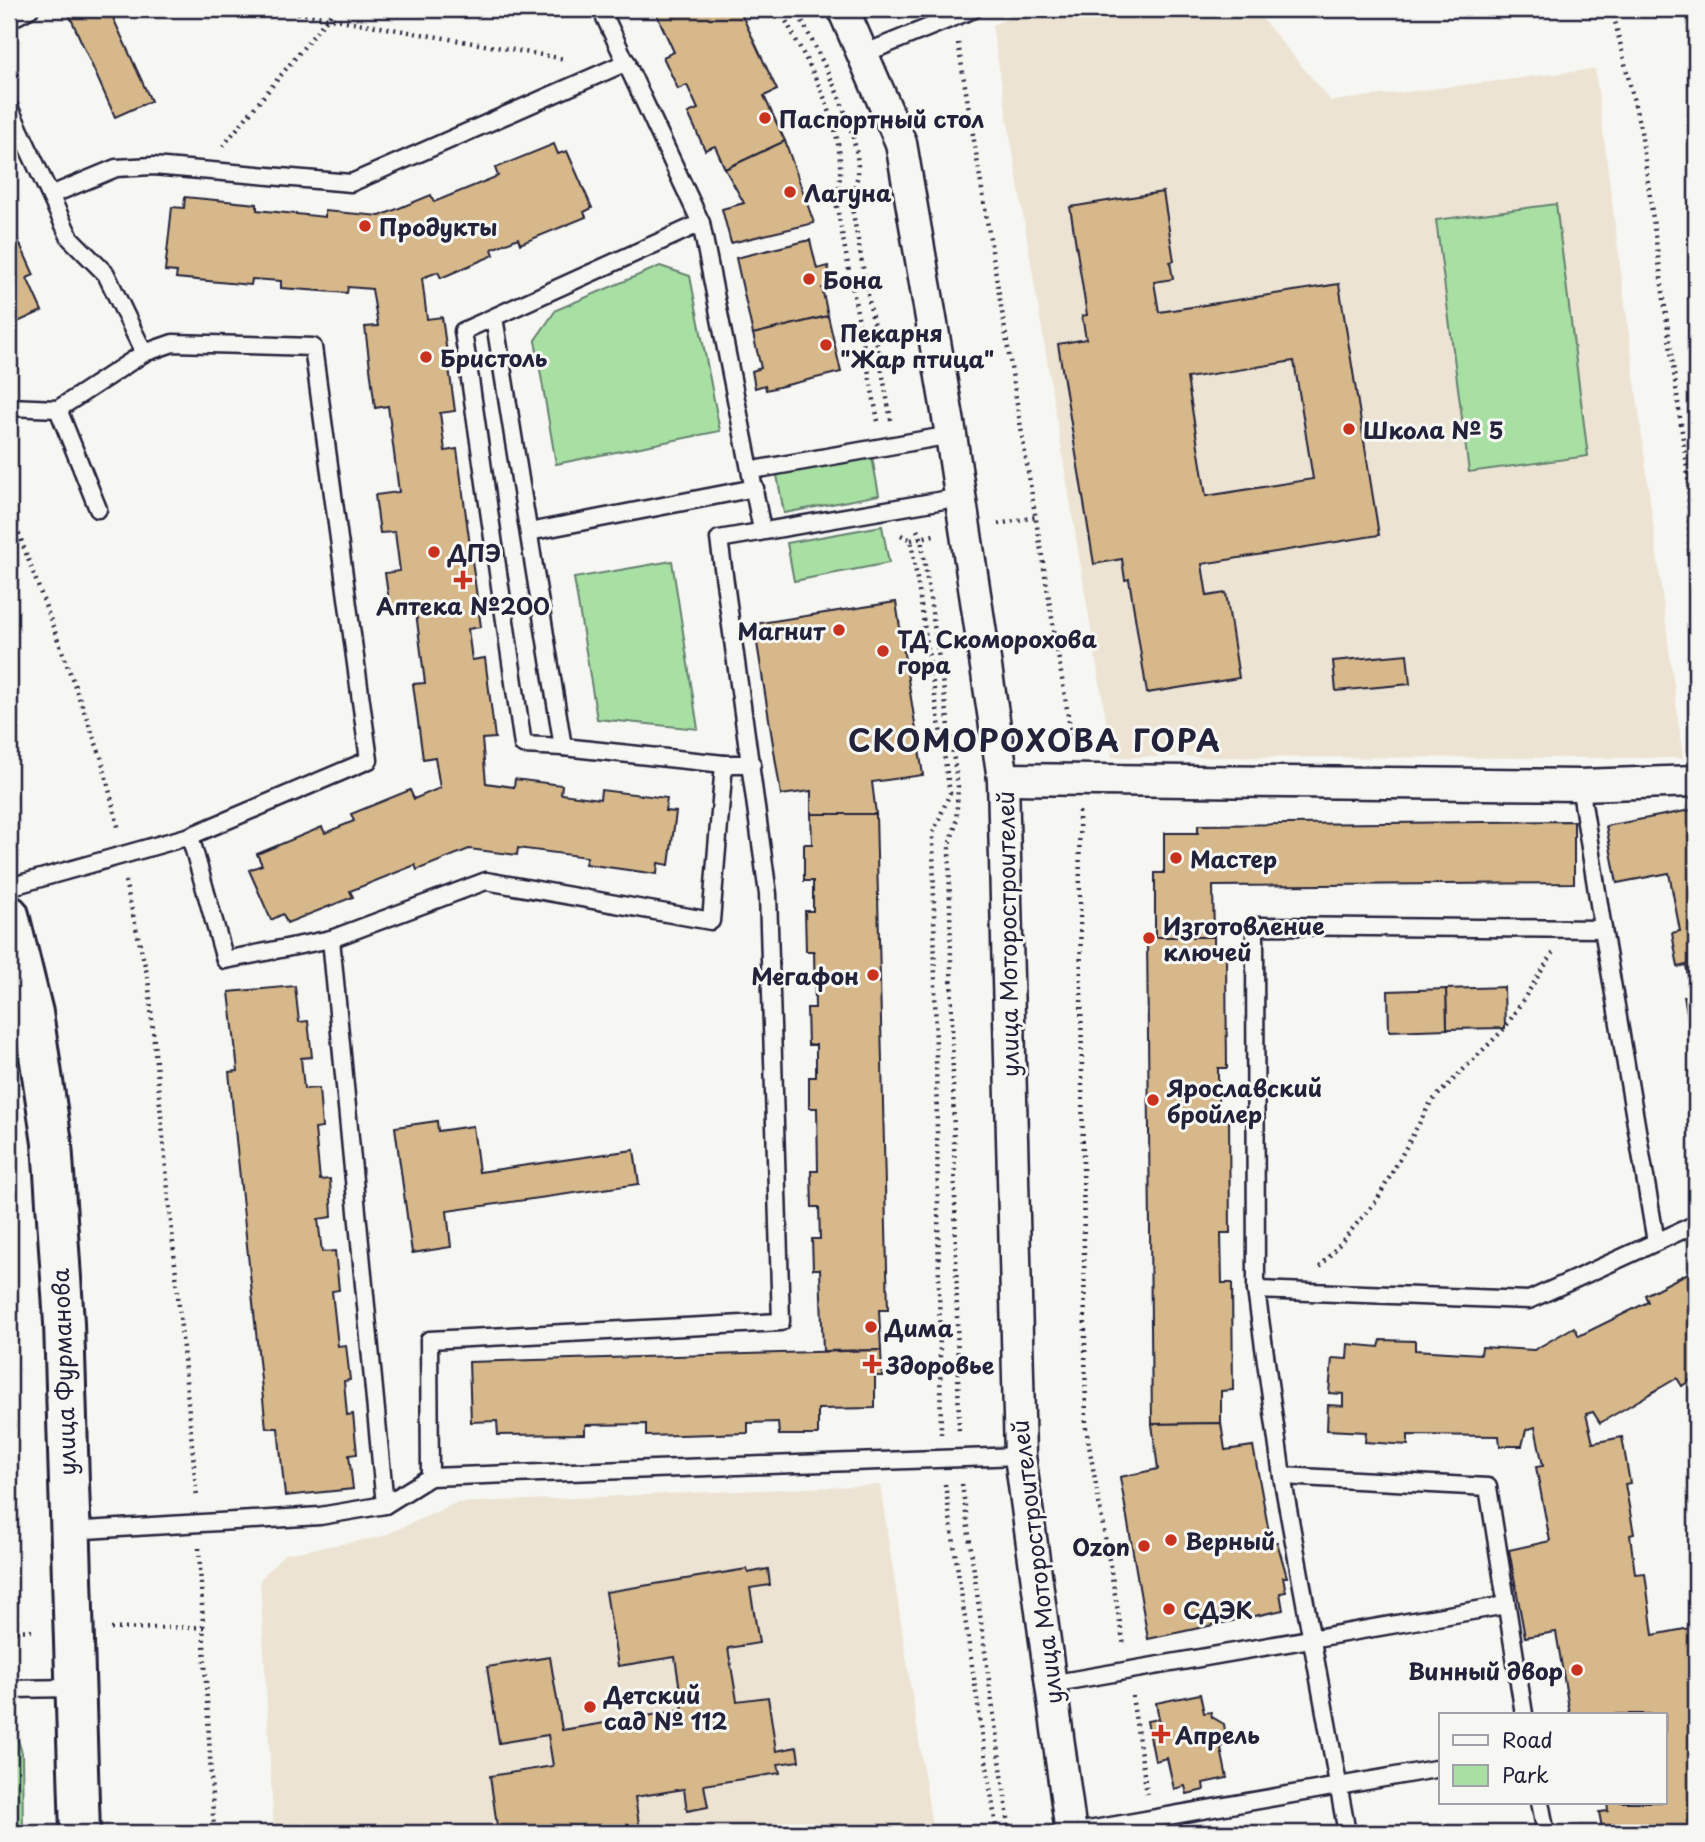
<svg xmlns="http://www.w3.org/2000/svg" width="1705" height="1842" viewBox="0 0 1705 1842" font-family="'Playpen Sans',sans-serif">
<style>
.built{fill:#ece3d3}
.green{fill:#a8e0a4;stroke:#658170;stroke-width:2}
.building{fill:#d6b88a;stroke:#22223b;stroke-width:2;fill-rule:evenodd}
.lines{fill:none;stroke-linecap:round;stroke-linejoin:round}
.service-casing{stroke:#22223b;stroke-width:21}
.minor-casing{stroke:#22223b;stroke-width:35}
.secondary-casing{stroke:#22223b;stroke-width:44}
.path{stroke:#22223b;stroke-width:4.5;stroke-dasharray:2 5;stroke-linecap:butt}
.service{stroke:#f6f6f2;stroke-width:16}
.minor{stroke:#f6f6f2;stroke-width:30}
.secondary{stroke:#f6f6f2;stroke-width:38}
.poi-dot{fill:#c8321e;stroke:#f6f6f2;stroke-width:2.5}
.labels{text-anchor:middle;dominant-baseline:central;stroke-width:6;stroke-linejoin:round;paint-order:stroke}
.poi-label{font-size:23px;font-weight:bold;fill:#22223b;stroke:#f6f6f2;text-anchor:start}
.street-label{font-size:23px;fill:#22223b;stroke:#f6f6f2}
.district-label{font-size:30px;font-weight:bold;letter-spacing:2px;fill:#22223b;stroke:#f6f6f2}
</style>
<rect width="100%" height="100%" fill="#f6f6f2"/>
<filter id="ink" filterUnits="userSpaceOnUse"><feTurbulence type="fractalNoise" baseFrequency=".0143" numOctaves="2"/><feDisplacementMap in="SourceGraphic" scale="14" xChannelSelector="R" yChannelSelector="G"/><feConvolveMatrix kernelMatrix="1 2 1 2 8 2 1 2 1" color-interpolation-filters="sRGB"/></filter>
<g filter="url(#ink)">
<g class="built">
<path d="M1031,9H1254L1331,101L1595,69L1683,758L1112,757L992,25Z"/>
<path d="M880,1485L933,1833H274L260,1580L284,1554L381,1537L456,1503Z"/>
</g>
<g class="green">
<path d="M1556,204L1588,456L1469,472L1436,220Z"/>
<path d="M660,266L690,276L720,431L556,464L535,340L556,310Z"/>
<path d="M872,457L879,495L784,513L777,475Z"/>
<path d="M882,526L889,563L794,581L787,543Z"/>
<path d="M672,561L698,729L597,719L574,578Z"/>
<path d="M9,1740H18L22,1753L23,1833H9Z"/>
</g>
<g class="building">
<path d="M75,9H109L151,101L115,117L68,12Z"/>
<path d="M654,9H739L777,90L764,96L785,141L725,169L715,146L705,150L688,113L698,109L687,85L678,89L663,57L674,52Z"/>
<path d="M785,141L814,223L731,243L722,209L744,203L725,169Z"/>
<path d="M554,144L558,154L567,151L592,208L584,212L586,217L520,244L518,238L492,249L494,255L441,278L438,272L422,278L427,319L442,317L455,411L440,413L445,451L457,449L481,627L468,629L472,660L485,658L495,738L482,739L486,783L514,787L515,779L562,785L561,794L600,799L601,790L667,798L665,811L676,812L669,865L658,863L657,874L585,864L587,857L518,848L517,855L469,849L417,870L415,865L350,891L353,897L287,923L283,914L271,920L249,870L262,865L257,854L322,827L325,833L354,821L351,814L410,790L414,799L440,788L435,757L423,759L413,684L425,683L415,605L390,609L385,573L400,571L395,532L380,533L375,495L399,492L388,406L375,408L365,327L378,326L372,289L348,287L347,293L281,288V281L252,279L251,285L176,278L177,272L165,271L172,207L184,208L185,197L257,204V210L325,217V211L380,216L431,195L434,202L498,176L495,168Z"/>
<path d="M1163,192L1174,261L1170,262L1173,279L1154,282L1159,312L1339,284L1379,535L1202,564L1207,596L1226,593L1239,678L1147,693L1129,579L1125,580L1122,559L1094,564L1058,344L1086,339L1082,316L1087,315L1070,207ZM1294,361L1313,479L1206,496L1187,378Z"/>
<path d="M9,220L34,275L27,278L42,311L9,326Z"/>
<path d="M810,240L817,269L828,266L832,286L822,288L828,316L753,334L736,258Z"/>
<path d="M828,316L841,372L766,390L765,385L755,388L752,371L761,368L753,334Z"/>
<path d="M896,602L923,775L872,782L876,814H811V791L781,795L754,624Z"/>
<path d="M1407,654L1410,684L1336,691L1333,661Z"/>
<path d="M1696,809V1033L1691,1034L1684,996L1692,995L1686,965L1678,967L1672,933L1680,931L1669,873L1617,883L1606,826Z"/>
<path d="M811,814H876L888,1310H879L881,1350L823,1351L820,1269H813L812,1239H820L819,1207H812L811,1171H818L817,1108H809V1077H816V1045H808L807,1008H815L814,951H806L805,911H813V881H804V844H812Z"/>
<path d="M1574,821V883L1213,886L1214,937L1155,938V873H1164V833H1198V825Z"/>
<path d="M1147,937H1214V957H1226L1227,1068H1218V1119H1229L1230,1233H1221L1222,1283H1232L1233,1390L1221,1391V1423L1152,1424Z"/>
<path d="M295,986L299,1022L308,1021L312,1057L301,1058L304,1089L319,1088L322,1128L315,1129L320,1180L330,1179L332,1217L318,1219L320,1236L322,1252L335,1251L339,1290L332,1291L338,1346L346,1345L350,1380L344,1381L347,1415L353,1414L357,1454L349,1455L353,1489L285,1496L278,1428H266L229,1072L238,1071L229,992Z"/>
<path d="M1504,987L1505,1028L1447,1029L1446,989Z"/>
<path d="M1446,989L1447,1029L1389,1031L1388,991Z"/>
<path d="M437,1121L438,1131L473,1126L479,1172L634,1150L639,1184L447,1211L451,1247L412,1253L395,1127Z"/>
<path d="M1696,1269V1376L1682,1386L1677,1378L1600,1423L1593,1412L1586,1414L1593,1443L1622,1437L1630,1483L1625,1484L1634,1534L1630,1535L1635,1574L1645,1573L1653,1635L1695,1627L1696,1822L1687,1824L1689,1833H1603L1599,1812L1608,1811L1607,1802H1665V1714H1570L1556,1632L1525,1637L1509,1550L1550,1541L1536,1467L1543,1466L1535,1427L1526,1430L1522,1446H1500L1499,1436L1408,1435V1445L1365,1442L1366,1432L1327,1430L1328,1405L1343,1406V1394L1329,1393L1332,1358L1347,1359L1348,1344L1379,1347L1381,1340L1415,1341V1350L1481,1354L1482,1347L1534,1350L1574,1327L1579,1336L1648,1302L1645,1295Z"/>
<path d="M881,1350L882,1376H875V1408L818,1409V1435H779L778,1422L748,1423V1433L646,1436V1424L585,1425V1434L498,1435L497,1421L471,1422L469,1362Z"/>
<path d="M1221,1423L1225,1450L1253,1446L1271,1543L1277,1542L1287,1577H1283L1286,1592L1280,1593L1283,1610L1148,1639L1120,1477L1158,1469L1152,1424Z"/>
<path d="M747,1569L748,1573L768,1569L770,1585L750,1588L759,1643L728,1648L737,1701L768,1697L776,1751L797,1747L799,1761L778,1764L780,1773L704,1785L708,1807L687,1811L684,1789L635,1797L640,1831L498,1833L490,1776L553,1766L548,1735L499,1743L487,1667L550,1657L562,1730L683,1710L675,1657L618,1666L606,1592Z"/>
<path d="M1200,1694L1204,1713L1211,1712L1212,1717L1224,1724L1226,1737L1221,1749L1227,1778L1203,1783L1204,1790L1187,1794L1185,1786L1174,1789L1167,1758L1155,1761L1147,1721L1159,1719L1156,1703Z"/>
</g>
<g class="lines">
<defs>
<g id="service">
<path d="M601,9L701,223L762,530"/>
<path d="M9,20L30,9"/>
<path d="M863,54L974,9"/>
<path d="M9,107L70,238L106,274L144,353"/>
<path d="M51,195L116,168L153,166L351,183L627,62"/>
<path d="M701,223L494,317L563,747L724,764H752"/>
<path d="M494,317L463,331L523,745L563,747"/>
<path d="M9,407L58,409L144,353L173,343L313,347L369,760L190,836L9,887"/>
<path d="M58,409L98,509"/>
<path d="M753,470L951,435"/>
<path d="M529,532L755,488"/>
<path d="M1580,785L1603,929"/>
<path d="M190,836L225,960L331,939L486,881L711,921L724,764"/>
<path d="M331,939L385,1505"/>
<path d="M1256,1290L1529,1300L1696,1224"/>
<path d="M1282,1476L1488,1487L1524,1714"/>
<path d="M430,1477L429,1340L781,1322L768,894L719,539L961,497"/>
<path d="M69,1531L320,1516L385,1505L430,1477L1020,1456"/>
<path d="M1050,1684L1506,1605"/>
<path d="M9,1689L74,1688"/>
<path d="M1540,1802L1546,1833"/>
<path d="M1071,1833L1441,1768"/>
<path d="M1347,1833L1282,1476L1256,1290L1255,926L1603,929L1656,1242"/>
</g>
<g id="minor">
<path d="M843,9L901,143L951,435L1003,779L1020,1456L1071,1833"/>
<path d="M1003,779L1580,785L1696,781"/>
</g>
<path id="secondary" d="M9,915L33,1013L52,1143L64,1323L80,1833"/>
</defs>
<use href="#service" class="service-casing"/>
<use href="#minor" class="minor-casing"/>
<use href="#secondary" class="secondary-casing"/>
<g class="path">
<path d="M277,9L565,59"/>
<path d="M780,9C810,70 854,132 836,202L878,421"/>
<path d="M796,9C817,52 859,124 858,172C858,180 853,189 850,197L891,420"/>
<path d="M1612,9L1641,131L1688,476L1692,663L1696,711"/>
<path d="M958,43L1073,746"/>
<path d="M223,146L335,9"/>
<path d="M9,507L101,757L119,830"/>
<path d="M998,524L1036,517"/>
<path d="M917,530L921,538L958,787L956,824L949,846L959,1433"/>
<path d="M901,535L911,540L950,793L933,833L941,1434"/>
<path d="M911,540L934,535"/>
<path d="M1079,811L1086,1428L1124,1646"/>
<path d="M125,881L148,978L197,1497"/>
<path d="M1320,1267L1377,1200L1431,1102L1505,1028L1553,953"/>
<path d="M945,1484L997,1833"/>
<path d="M962,1484L1010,1833"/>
<path d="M199,1548L214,1833"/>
<path d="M111,1629L204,1627"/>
<path d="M9,1631L36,1630"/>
<path d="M1132,1696L1147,1794"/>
</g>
<use href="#service" class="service"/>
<use href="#minor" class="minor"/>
<use href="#secondary" class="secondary"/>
</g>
</g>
<g class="poi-dot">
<circle cx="765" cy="118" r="7"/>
<circle cx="790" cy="192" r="7"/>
<circle cx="365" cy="226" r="7"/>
<circle cx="809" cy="279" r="7"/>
<circle cx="826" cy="345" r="7"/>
<circle cx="426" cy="357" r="7"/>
<circle cx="1349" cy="429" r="7"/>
<circle cx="434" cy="552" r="7"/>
<path d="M459.5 569.5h7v7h7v7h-7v7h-7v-7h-7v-7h7z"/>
<circle cx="839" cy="630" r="7"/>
<circle cx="883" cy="651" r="7"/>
<circle cx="1176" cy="858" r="7"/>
<circle cx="1149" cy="938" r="7"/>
<circle cx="873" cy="975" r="7"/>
<circle cx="1153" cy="1100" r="7"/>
<circle cx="871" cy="1327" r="7"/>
<path d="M868.5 1353.5h7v7h7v7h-7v7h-7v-7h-7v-7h7z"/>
<circle cx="1171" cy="1540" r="7"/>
<circle cx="1144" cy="1546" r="7"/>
<circle cx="1169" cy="1609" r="7"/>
<circle cx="1577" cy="1670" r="7"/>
<circle cx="590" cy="1707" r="7"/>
<path d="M1157.5 1723.5h7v7h7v7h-7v7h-7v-7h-7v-7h7z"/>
</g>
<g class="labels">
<g class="poi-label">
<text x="779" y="118">Паспортный стол</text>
<text x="804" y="192">Лагуна</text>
<text x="379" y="226">Продукты</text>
<text x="823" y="279">Бона</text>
<text x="840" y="332">Пекарня<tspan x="840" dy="26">"Жар птица"</tspan></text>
<text x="440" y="357">Бристоль</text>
<text x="1363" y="429">Школа № 5</text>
<text x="448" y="552">ДПЭ</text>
<text x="463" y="605" text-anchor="middle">Аптека №200</text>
<text x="825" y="630" text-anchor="end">Магнит</text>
<text x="897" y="638">ТД Скоморохова<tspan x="897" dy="26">гора</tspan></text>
<text x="1190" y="858">Мастер</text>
<text x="1163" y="925">Изготовление<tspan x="1163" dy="26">ключей</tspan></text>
<text x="859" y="975" text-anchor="end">Мегафон</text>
<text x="1167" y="1087">Ярославский<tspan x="1167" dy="26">бройлер</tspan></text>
<text x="885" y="1327">Дима</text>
<text x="886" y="1364">Здоровье</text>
<text x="1185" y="1540">Верный</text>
<text x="1130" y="1546" text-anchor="end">Ozon</text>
<text x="1183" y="1609">СДЭК</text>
<text x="1563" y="1670" text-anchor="end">Винный двор</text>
<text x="604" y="1694">Детский<tspan x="604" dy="26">сад № 112</tspan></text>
<text x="1175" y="1734">Апрель</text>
</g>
<g class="street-label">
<text transform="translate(1007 934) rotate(-91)">улица Моторостроителей</text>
<text transform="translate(63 1372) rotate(-92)">улица Фурманова</text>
<text transform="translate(1036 1562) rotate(-97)">улица Моторостроителей</text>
</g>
<g class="district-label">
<text x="1035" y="739">СКОМОРОХОВА ГОРА</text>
</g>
</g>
<rect width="1705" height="1842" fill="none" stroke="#f6f6f2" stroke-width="35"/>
<rect x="18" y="18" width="1670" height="1807" fill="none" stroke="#22223b" stroke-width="2.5" filter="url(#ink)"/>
<rect x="1439" y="1713" width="228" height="91" fill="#f6f6f2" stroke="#a1a1a9" stroke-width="2"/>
<rect x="1453" y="1735" width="35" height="10" fill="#f6f6f2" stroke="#a1a1a9" stroke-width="2"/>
<text x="1502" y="1748" font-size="21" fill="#22223b">Road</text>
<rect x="1453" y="1765" width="35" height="21" fill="#a8e0a4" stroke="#a1a1a9" stroke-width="2"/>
<text x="1502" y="1783" font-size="21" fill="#22223b">Park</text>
</svg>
